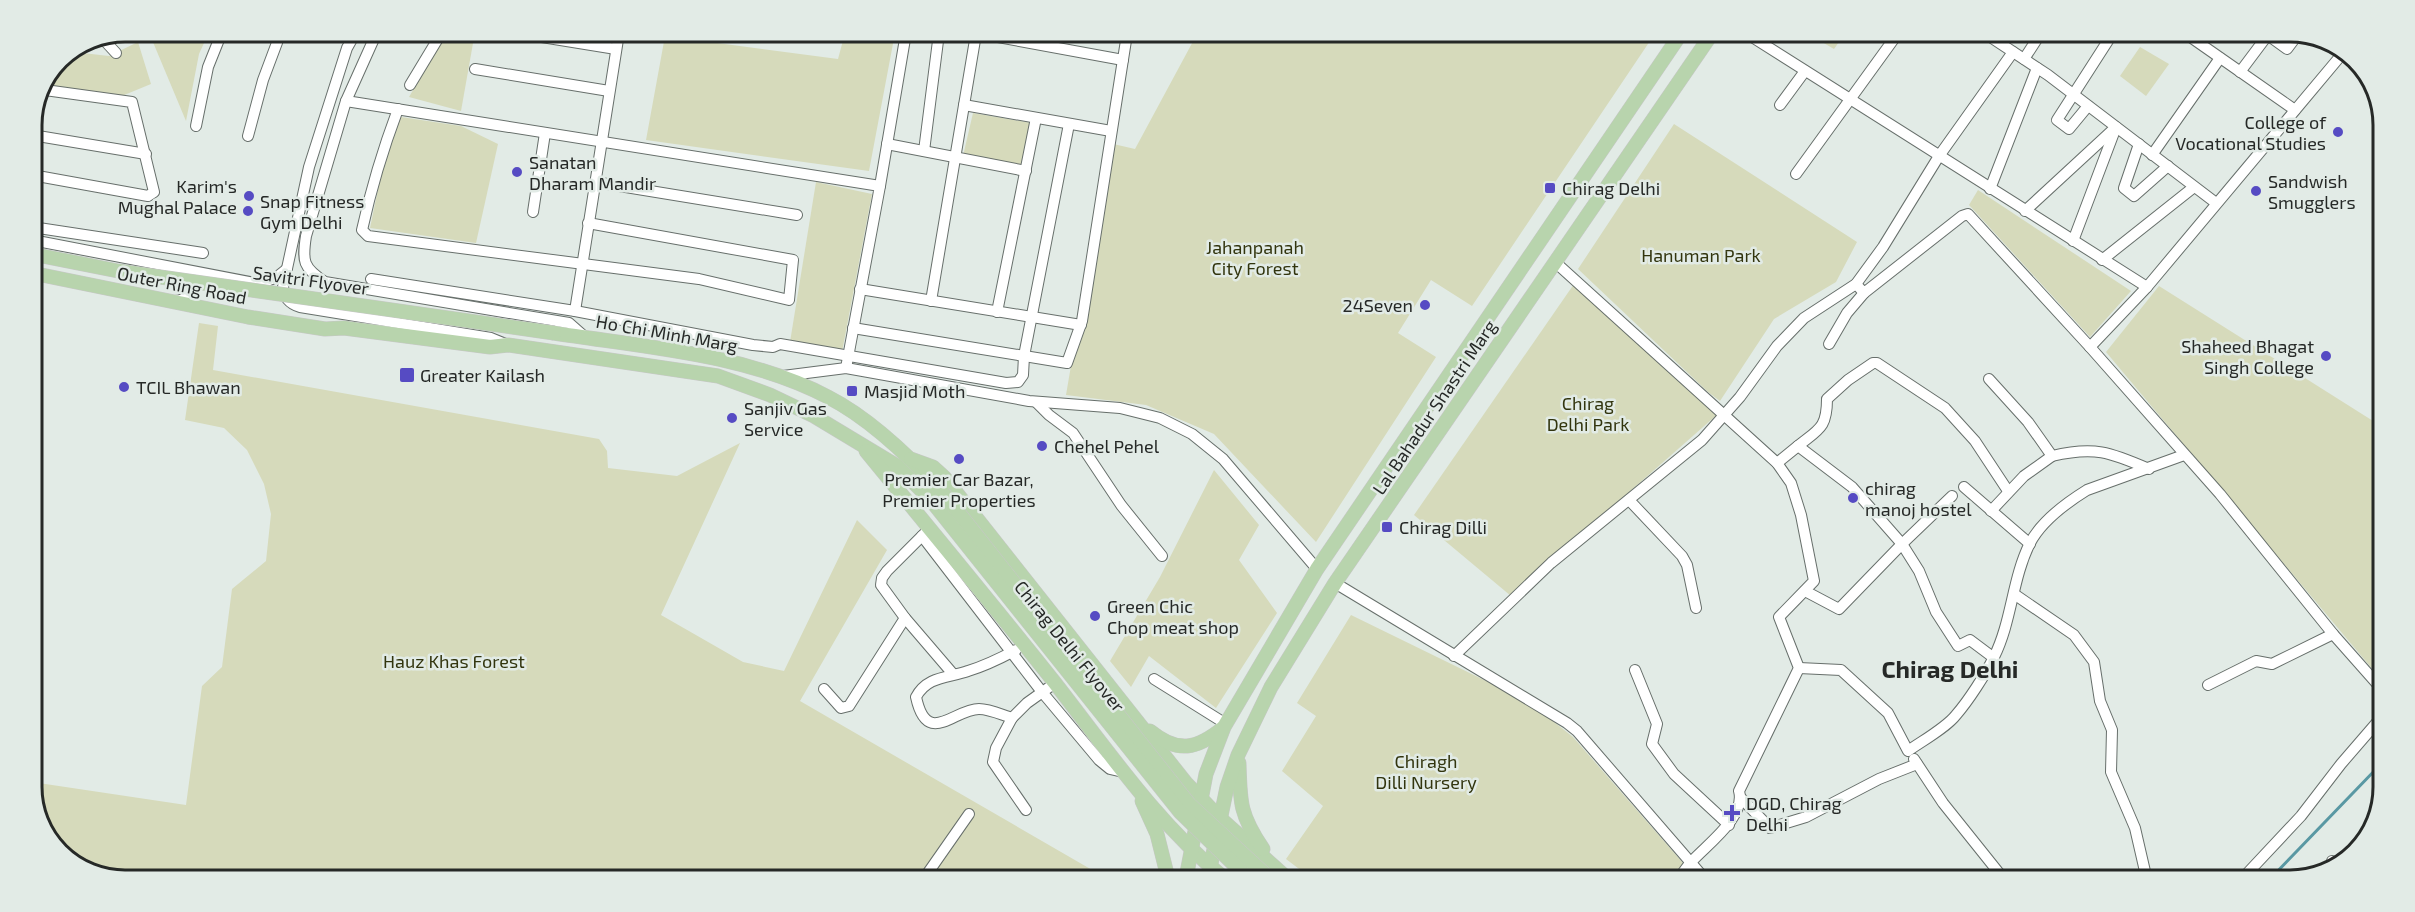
<svg xmlns="http://www.w3.org/2000/svg" width="2415" height="912" viewBox="0 0 2415 912" font-family="'Exo 2',sans-serif">
<style>
.green{fill:#d6dabb}
.lines{fill:none;stroke-linecap:round;stroke-linejoin:round}
.stream{stroke:#5998a3;stroke-width:3}
.minor-casing{stroke:#676f6b;stroke-width:12}
.major-casing{stroke:#c7c7c7;stroke-width:15}
.minor{stroke:#fff;stroke-width:10}
.major{stroke:#b8d4ad;stroke-width:14}
.major-bridge-casing{stroke:#c7c7c7;stroke-width:15;stroke-linecap:butt}
.major-bridge{stroke:#b8d4ad;stroke-width:14}
.poi-dot{fill:#564bc3;stroke:#e2ebe6;stroke-width:2}
.labels{text-anchor:middle;dominant-baseline:central;stroke-width:5;stroke-linejoin:round;paint-order:stroke}
.poi-label{font-size:18px;fill:#262927;stroke:#e2ebe6;text-anchor:start}
.park-label{font-size:18px;fill:#32350e;stroke:#e2ebe6}
.street-label{font-size:18px;fill:#262927;stroke:#e2ebe6}
.district-label{font-size:24px;font-weight:bold;fill:#262927;stroke:#e2ebe6}
.rim{fill:none;stroke:#262927;stroke-width:3}
</style>
<rect width="100%" height="100%" fill="#e2ebe6"/>
<g class="green">
<path d="M146,32H209L199,54L186,121L150,35Z"/>
<path d="M447,32H475L461,111L409,97Z"/>
<path d="M845,33H895L869,171L646,140L665,36L838,59Z"/>
<path d="M1197,34L1654,35L1472,306L1431,280L1398,333L1436,357L1316,542L1214,434L1146,405L1066,395L1109,143L1135,149Z"/>
<path d="M1810,35H1844L1834,49Z"/>
<path d="M138,42L151,84L117,98L47,86L59,59L74,52L109,56Z"/>
<path d="M2140,47L2169,64L2146,96L2120,76Z"/>
<path d="M973,113L1032,123L1023,166L963,156Z"/>
<path d="M401,117L461,126L498,144L476,243L370,228L384,160Z"/>
<path d="M1674,124L1857,242L1836,282L1774,319L1720,401L1708,392L1578,269Z"/>
<path d="M816,182L872,194L842,352L790,342Z"/>
<path d="M1978,190L2131,291L2090,337L1969,205Z"/>
<path d="M1574,284L1719,413L1511,596L1414,515Z"/>
<path d="M2159,286L2381,426L2379,677L2106,352Z"/>
<path d="M199,323L218,326L213,370L599,439L607,451L608,468L677,476L740,443L661,615L743,662L784,671L857,520L887,550L800,701L1106,878L94,875L51,844L32,794V782L186,805L202,686L222,667L232,589L266,561L271,514L264,484L247,450L224,428L185,420Z"/>
<path d="M1214,470L1259,525L1239,560L1277,613L1216,708L1149,656L1131,687L1110,661L1160,577Z"/>
<path d="M1351,615L1529,702L1573,737L1697,879L1311,878L1286,859L1323,806L1282,771L1316,716L1297,703Z"/>
</g>
<g class="lines">
<path class="stream" d="M2269,880L2379,766"/>
<defs>
<g id="minor">
<path d="M356,32L347,48L309,167L283,287C284,298 290,304 300,307L491,338L508,345"/>
<path d="M377,32L346,101L306,236C302,261 303,268 325,282L569,323L586,338"/>
<path d="M511,32L616,49"/>
<path d="M976,33L1123,60"/>
<path d="M1749,35L2147,287"/>
<path d="M1989,36L2048,75L2216,203"/>
<path d="M2189,36L2295,110"/>
<path d="M2269,36L2287,49L2296,37"/>
<path d="M104,40L116,53"/>
<path d="M2024,59L2039,36"/>
<path d="M475,69L609,91"/>
<path d="M2240,72L2267,36"/>
<path d="M410,85L442,32"/>
<path d="M346,101L880,186L846,368"/>
<path d="M964,105L1111,131"/>
<path d="M1780,105L1805,71"/>
<path d="M2088,106L2069,129L2057,120L2111,36"/>
<path d="M398,109C383,149 371,189 362,230L368,236L699,279L789,300L793,260L588,223"/>
<path d="M196,126L208,67L222,32"/>
<path d="M32,135L146,154"/>
<path d="M248,136L263,80L281,32"/>
<path d="M887,144L1026,171"/>
<path d="M2139,144L2124,188L2134,196L2168,166"/>
<path d="M924,151L939,33"/>
<path d="M2152,155L2220,58"/>
<path d="M1796,174L1896,36"/>
<path d="M32,175L148,196L154,192L132,102L45,90"/>
<path d="M595,182L797,215"/>
<path d="M880,186L906,33"/>
<path d="M1990,189L2037,68"/>
<path d="M2025,211L2116,127"/>
<path d="M533,212L545,133"/>
<path d="M32,227L203,253"/>
<path d="M32,240L260,284L277,277L287,269"/>
<path d="M2073,241L2115,130"/>
<path d="M2102,260L2194,187"/>
<path d="M1555,262L1777,463L1791,483L1801,515L1814,581L1779,617L1799,668L1739,791C1746,816 1709,843 1693,860C1687,866 1683,873 1678,879"/>
<path d="M371,279L575,311L753,345L773,347L780,344L1006,383L1018,382L1023,375L1024,356L1069,124"/>
<path d="M1856,284L1864,293L1962,216L1968,214L2090,347L2220,494L2333,634L2379,686"/>
<path d="M860,289L1081,325"/>
<path d="M174,301C189,301 195,288 189,275"/>
<path d="M931,301L976,34"/>
<path d="M575,311L619,33"/>
<path d="M997,312L1036,118"/>
<path d="M853,328L1067,363L1082,321L1127,34"/>
<path d="M1829,344L1847,313L1864,293"/>
<path d="M2090,347L2147,287L2343,53"/>
<path d="M783,376L846,368L1029,401L1120,408L1160,418L1192,434L1223,459L1317,569"/>
<path d="M1989,379L2028,422L2052,456C2094,446 2110,452 2149,469"/>
<path d="M1036,402L1049,415L1073,433L1121,505L1162,556"/>
<path d="M1798,446C1819,429 1827,428 1827,399L1848,380L1873,363H1877L1945,408L1975,441L2008,491"/>
<path d="M1777,463L1798,446L1852,487L1902,544L1919,571L1936,612L1958,646L1970,640L1994,658"/>
<path d="M1964,487L2030,544"/>
<path d="M1629,500L1682,556L1687,565L1696,608"/>
<path d="M1991,511L2024,476L2052,456"/>
<path d="M926,532L887,571L882,578L881,585L905,618L953,674"/>
<path d="M922,536L1042,692L1099,760L1110,769L1123,772"/>
<path d="M1335,583L1567,723L1577,731L1705,879"/>
<path d="M1805,591L1839,609L1902,544L1952,496"/>
<path d="M2014,594L2074,635L2094,662L2100,701L2112,730L2111,772L2135,828L2147,880"/>
<path d="M1016,650C1001,658 985,666 968,671C948,678 927,676 916,697C927,748 954,709 979,709C990,709 1002,715 1012,718L1027,703L1055,683"/>
<path d="M1454,656L1551,563L1702,440L1740,397L1777,346L1804,318L1856,284L1883,247L1939,156L2013,52"/>
<path d="M1799,668L1841,670L1888,713L1908,751C1922,741 1946,728 1956,715C1969,700 1985,675 1994,657C2012,621 2012,579 2030,543C2041,522 2066,503 2087,490L2184,455"/>
<path d="M1635,670L1657,724L1652,744L1674,774L1729,825"/>
<path d="M1154,679L1226,724"/>
<path d="M2208,685L2256,661L2272,664L2333,634"/>
<path d="M824,689L841,708L849,706L905,618"/>
<path d="M1012,718L996,748L993,762L1026,810"/>
<path d="M1914,759L1943,803L1999,873"/>
<path d="M1741,798L1770,828L1806,817L1879,779L1917,764"/>
<path d="M2332,861L2334,866"/>
<path d="M925,877L969,814"/>
<path d="M2241,880L2301,816L2341,764L2379,720"/>
</g>
<g id="major">
<path d="M32,273L248,317L325,329L344,328L490,347L508,345L718,376L770,395L814,416L897,466L930,499"/>
<path d="M554,333C644,347 747,354 828,397C871,419 911,458 943,493"/>
<path d="M866,451C929,528 993,605 1055,683C1108,751 1157,823 1224,878"/>
<path d="M911,459L933,467L944,477L1186,783L1220,818L1287,878"/>
<path d="M1150,731C1178,754 1197,749 1223,728"/>
<path d="M1239,763C1240,803 1240,815 1263,849"/>
<path d="M1142,801L1157,834L1168,878"/>
<path d="M1186,878L1206,774L1224,727L1317,569L1680,35"/>
<path d="M1208,878L1227,787L1238,755L1271,687L1335,583L1711,35"/>
</g>
</defs>
<use href="#minor" class="minor-casing"/>
<use href="#major" class="major-casing"/>
<use href="#minor" class="minor"/>
<use href="#major" class="major"/>
<defs>
<g id="major-bridge">
<path d="M32,254L118,271L554,333"/>
<path d="M943,493L1189,804L1269,878"/>
<path d="M930,499L1180,812L1248,878"/>
</g>
</defs>
<use href="#major-bridge" class="major-bridge-casing"/>
<use href="#major-bridge" class="major-bridge"/>
</g>
<g class="poi-dot">
<circle cx="2338" cy="132" r="6"/>
<circle cx="517" cy="172" r="6"/>
<rect x="1544" y="182" width="12" height="12" rx="3"/>
<circle cx="2256" cy="191" r="6"/>
<circle cx="249" cy="196" r="6"/>
<circle cx="248" cy="211" r="6"/>
<circle cx="1425" cy="305" r="6"/>
<circle cx="2326" cy="356" r="6"/>
<rect x="399" y="367" width="16" height="16" rx="3"/>
<circle cx="124" cy="387" r="6"/>
<rect x="846" y="385" width="12" height="12" rx="3"/>
<circle cx="732" cy="418" r="6"/>
<circle cx="1042" cy="446" r="6"/>
<circle cx="959" cy="459" r="6"/>
<circle cx="1853" cy="498" r="6"/>
<rect x="1381" y="521" width="12" height="12" rx="3"/>
<circle cx="1095" cy="616" r="6"/>
<path d="M1729 804h6v6h6v6h-6v6h-6v-6h-6v-6h6z"/>
</g>
<g class="labels">
<g class="poi-label">
<text x="2326" y="122" text-anchor="end">College of<tspan x="2326" dy="21">Vocational Studies</tspan></text>
<text x="529" y="162">Sanatan<tspan x="529" dy="21">Dharam Mandir</tspan></text>
<text x="2268" y="181">Sandwish<tspan x="2268" dy="21">Smugglers</tspan></text>
<text x="237" y="186" text-anchor="end">Karim's<tspan x="237" dy="21">Mughal Palace</tspan></text>
<text x="1562" y="188">Chirag Delhi</text>
<text x="260" y="201">Snap Fitness<tspan x="260" dy="21">Gym Delhi</tspan></text>
<text x="1413" y="305" text-anchor="end">24Seven</text>
<text x="2314" y="346" text-anchor="end">Shaheed Bhagat<tspan x="2314" dy="21">Singh College</tspan></text>
<text x="420" y="375">Greater Kailash</text>
<text x="136" y="387">TCIL Bhawan</text>
<text x="864" y="391">Masjid Moth</text>
<text x="744" y="408">Sanjiv Gas<tspan x="744" dy="21">Service</tspan></text>
<text x="1054" y="446">Chehel Pehel</text>
<text x="959" y="479" text-anchor="middle">Premier Car Bazar,<tspan x="959" dy="21">Premier Properties</tspan></text>
<text x="1865" y="488">chirag<tspan x="1865" dy="21">manoj hostel</tspan></text>
<text x="1399" y="527">Chirag Dilli</text>
<text x="1107" y="606">Green Chic<tspan x="1107" dy="21">Chop meat shop</tspan></text>
<text x="1746" y="803">DGD, Chirag<tspan x="1746" dy="21">Delhi</tspan></text>
</g>
<g class="park-label">
<text x="1255" y="247">Jahanpanah<tspan x="1255" dy="21">City Forest</tspan></text>
<text x="1701" y="255">Hanuman Park</text>
<text x="1588" y="403">Chirag<tspan x="1588" dy="21">Delhi Park</tspan></text>
<text x="454" y="661">Hauz Khas Forest</text>
<text x="1426" y="761">Chiragh<tspan x="1426" dy="21">Dilli Nursery</tspan></text>
</g>
<g class="street-label">
<text transform="translate(311 280) rotate(8)">Savitri Flyover</text>
<text transform="translate(182 285) rotate(11)">Outer Ring Road</text>
<text transform="translate(667 333) rotate(10)">Ho Chi Minh Marg</text>
<text transform="translate(1434 407) rotate(-56)">Lal Bahadur Shastri Marg</text>
<text transform="translate(1070 646) rotate(51)">Chirag Delhi Flyover</text>
</g>
<g class="district-label">
<text x="1950" y="668">Chirag Delhi</text>
</g>
</g>
<path d="M0 0H2415V912H0ZM125 42H2290A83 83 0 0 1 2373 125V787A83 83 0 0 1 2290 870H125A83 83 0 0 1 42 787V125A83 83 0 0 1 125 42Z" fill="#e2ebe6" fill-rule="evenodd"/>
<path class="rim" d="M125 42H2290A83 83 0 0 1 2373 125V787A83 83 0 0 1 2290 870H125A83 83 0 0 1 42 787V125A83 83 0 0 1 125 42Z"/>
</svg>
